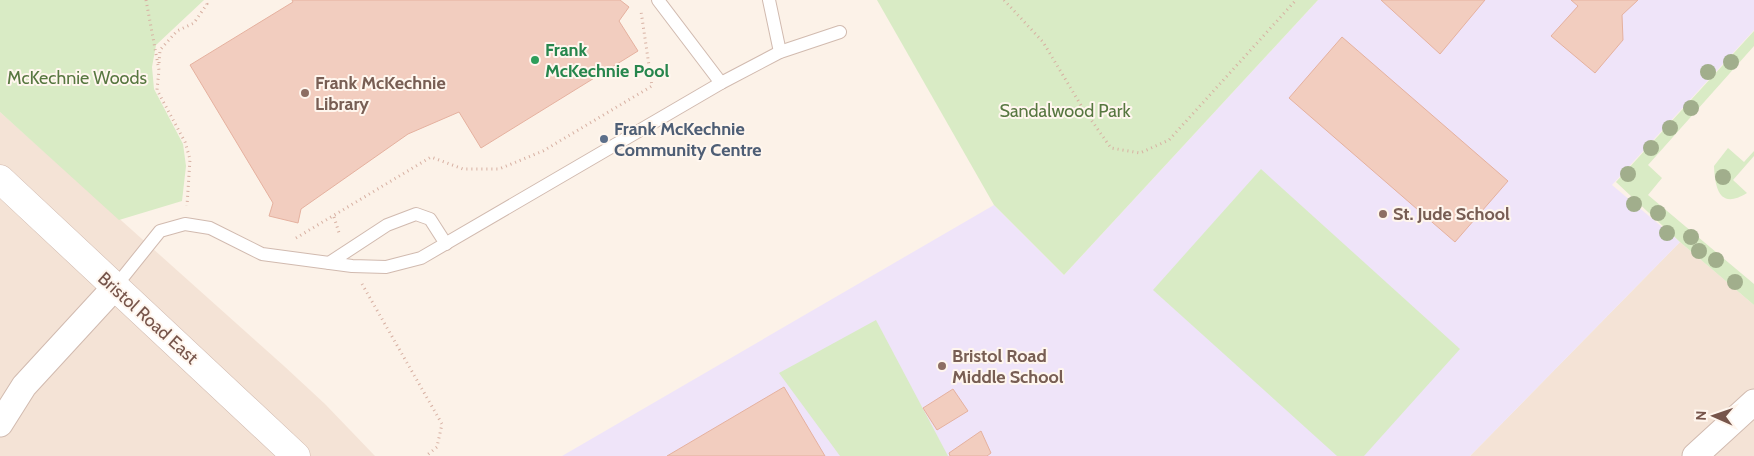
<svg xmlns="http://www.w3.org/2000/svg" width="1754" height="456" viewBox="0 0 1754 456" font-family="Cabin,sans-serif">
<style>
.residential{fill:#f4e3d6}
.education{fill:#efe4f9}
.green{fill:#d9ebc5}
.building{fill:#f2cdbf;stroke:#e5b19f}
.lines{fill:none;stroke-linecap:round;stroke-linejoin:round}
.service-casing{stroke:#d1baaf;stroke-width:14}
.minor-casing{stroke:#d1baaf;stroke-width:27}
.tertiary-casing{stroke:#d1baaf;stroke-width:29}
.path{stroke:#d7b0a2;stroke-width:3;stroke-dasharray:1 4;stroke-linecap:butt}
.service{stroke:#fff;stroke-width:12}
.minor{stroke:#fff;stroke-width:25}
.tertiary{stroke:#fff;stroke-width:28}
.tree{fill:#a1ae8c}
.leisure-dot{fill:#2e9e5b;stroke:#fff6ee;stroke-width:2}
.education-dot{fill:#8d6e63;stroke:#fff6ee;stroke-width:2}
.service-dot{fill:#5c6f8a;stroke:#fff6ee;stroke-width:2}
.labels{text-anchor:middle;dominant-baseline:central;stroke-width:4;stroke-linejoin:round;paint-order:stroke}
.leisure-label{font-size:18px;font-weight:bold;fill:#27864d;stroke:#fff6ee;text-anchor:start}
.park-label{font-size:18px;fill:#577740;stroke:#fff6ee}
.education-label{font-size:18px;font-weight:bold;fill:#785e54;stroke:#fff6ee;text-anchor:start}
.service-label{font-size:18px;font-weight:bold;fill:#4e5e75;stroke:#fff6ee;text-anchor:start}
.street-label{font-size:18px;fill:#77554b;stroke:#fff6ee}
</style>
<rect width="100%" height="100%" fill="#fcf2e8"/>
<g class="residential">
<path d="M0,112L284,366L325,404L375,456H0Z"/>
<path d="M1680,242L1754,305V456H1470Z"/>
</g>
<path class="education" d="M1318,0H1754V30L1612,185L1680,242L1470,456H562L994,205L1064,275Z"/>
<g class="green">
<path d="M0,0H204L156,45L152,67L154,89L183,144L186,166L182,201L119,220L0,112Z"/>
<path d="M877,0H1318L1064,275L994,205Z"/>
<path d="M1754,31V46L1648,165L1662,178L1648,195L1754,284V305L1680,242L1616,182Z"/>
<path d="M1728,148L1744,162L1754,151V156L1733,180L1747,193C1720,210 1715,189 1714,166Z"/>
<path d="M1261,169L1460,349L1364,456H1337L1153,290Z"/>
<path d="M876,320L948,456H840L779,373Z"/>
</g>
<g class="building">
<path d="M292,0H620L629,7L619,21L638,51L481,148L459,112L408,134L301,209L298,223L269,216L273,203L190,65L293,2Z"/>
<path d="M1381,0H1485L1440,54Z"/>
<path d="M1571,0H1638L1622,15L1623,40L1595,73L1551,36L1578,6Z"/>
<path d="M1342,37L1508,181L1455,242L1289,98Z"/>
<path d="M784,387L825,456H667Z"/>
<path d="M953,389L968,411L937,430L923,408Z"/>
<path d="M981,431L991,453L987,456H950L949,453Z"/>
</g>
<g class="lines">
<defs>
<g id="service">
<path d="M658,0L721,83"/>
<path d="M769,0L780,52"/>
<path d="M329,263L387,225L416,214L430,219L446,244"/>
<path d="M115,287L160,231L185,224L210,228L262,254L352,266L386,267L421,258L721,83L780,52L840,32"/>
</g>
<g id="minor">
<path d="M0,424L24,386L115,287"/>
<path d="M1695,456L1754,402"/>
</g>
<path id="tertiary" d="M0,179L296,456"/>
</defs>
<use href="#service" class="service-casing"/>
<use href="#minor" class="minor-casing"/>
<use href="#tertiary" class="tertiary-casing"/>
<g class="path">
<path d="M146,0L159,70L157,90L185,142L190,159L187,206"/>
<path d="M1004,0L1043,42L1082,107L1111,148L1140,153L1169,140L1296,0"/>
<path d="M159,63L160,50L177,31L194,23L207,4L205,0"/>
<path d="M334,217L340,236"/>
<path d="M296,238L431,157L463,169H499L543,151L652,86L641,11"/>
<path d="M362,284L442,424L437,447L426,456"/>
</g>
<use href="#service" class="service"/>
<use href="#minor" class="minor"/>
<use href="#tertiary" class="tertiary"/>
</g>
<g class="tree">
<circle cx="1731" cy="62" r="8"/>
<circle cx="1708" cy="72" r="8"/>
<circle cx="1691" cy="108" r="8"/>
<circle cx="1670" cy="128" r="8"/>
<circle cx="1651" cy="148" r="8"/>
<circle cx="1628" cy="174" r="8"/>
<circle cx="1723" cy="177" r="8"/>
<circle cx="1634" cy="204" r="8"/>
<circle cx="1658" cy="213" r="8"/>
<circle cx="1667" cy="233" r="8"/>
<circle cx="1691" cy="237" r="8"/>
<circle cx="1699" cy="251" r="8"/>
<circle cx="1716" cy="260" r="8"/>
<circle cx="1735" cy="282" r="8"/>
</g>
<circle class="leisure-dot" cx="535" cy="60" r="5"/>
<g class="education-dot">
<circle cx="305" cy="93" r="5"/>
<circle cx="1383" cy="214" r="5"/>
<circle cx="942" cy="366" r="5"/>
</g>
<circle class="service-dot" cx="604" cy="139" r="5"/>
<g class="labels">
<g class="leisure-label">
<text x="545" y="50">Frank<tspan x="545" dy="21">McKechnie Pool</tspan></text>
</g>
<g class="park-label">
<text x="77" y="78">McKechnie Woods</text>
<text x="1065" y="111">Sandalwood Park</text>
</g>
<g class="education-label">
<text x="315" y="83">Frank McKechnie<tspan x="315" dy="21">Library</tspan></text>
<text x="1393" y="214">St. Jude School</text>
<text x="952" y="356">Bristol Road<tspan x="952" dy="21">Middle School</tspan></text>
</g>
<g class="service-label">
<text x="614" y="129">Frank McKechnie<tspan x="614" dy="21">Community Centre</tspan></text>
</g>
<g class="street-label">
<text transform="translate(148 318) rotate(42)">Bristol Road East</text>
</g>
</g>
<g transform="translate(1714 416) rotate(272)" stroke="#fff6ee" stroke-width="4" paint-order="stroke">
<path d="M0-4L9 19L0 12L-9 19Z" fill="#77554b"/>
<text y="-8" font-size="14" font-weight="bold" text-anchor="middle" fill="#77554b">N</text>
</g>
</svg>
